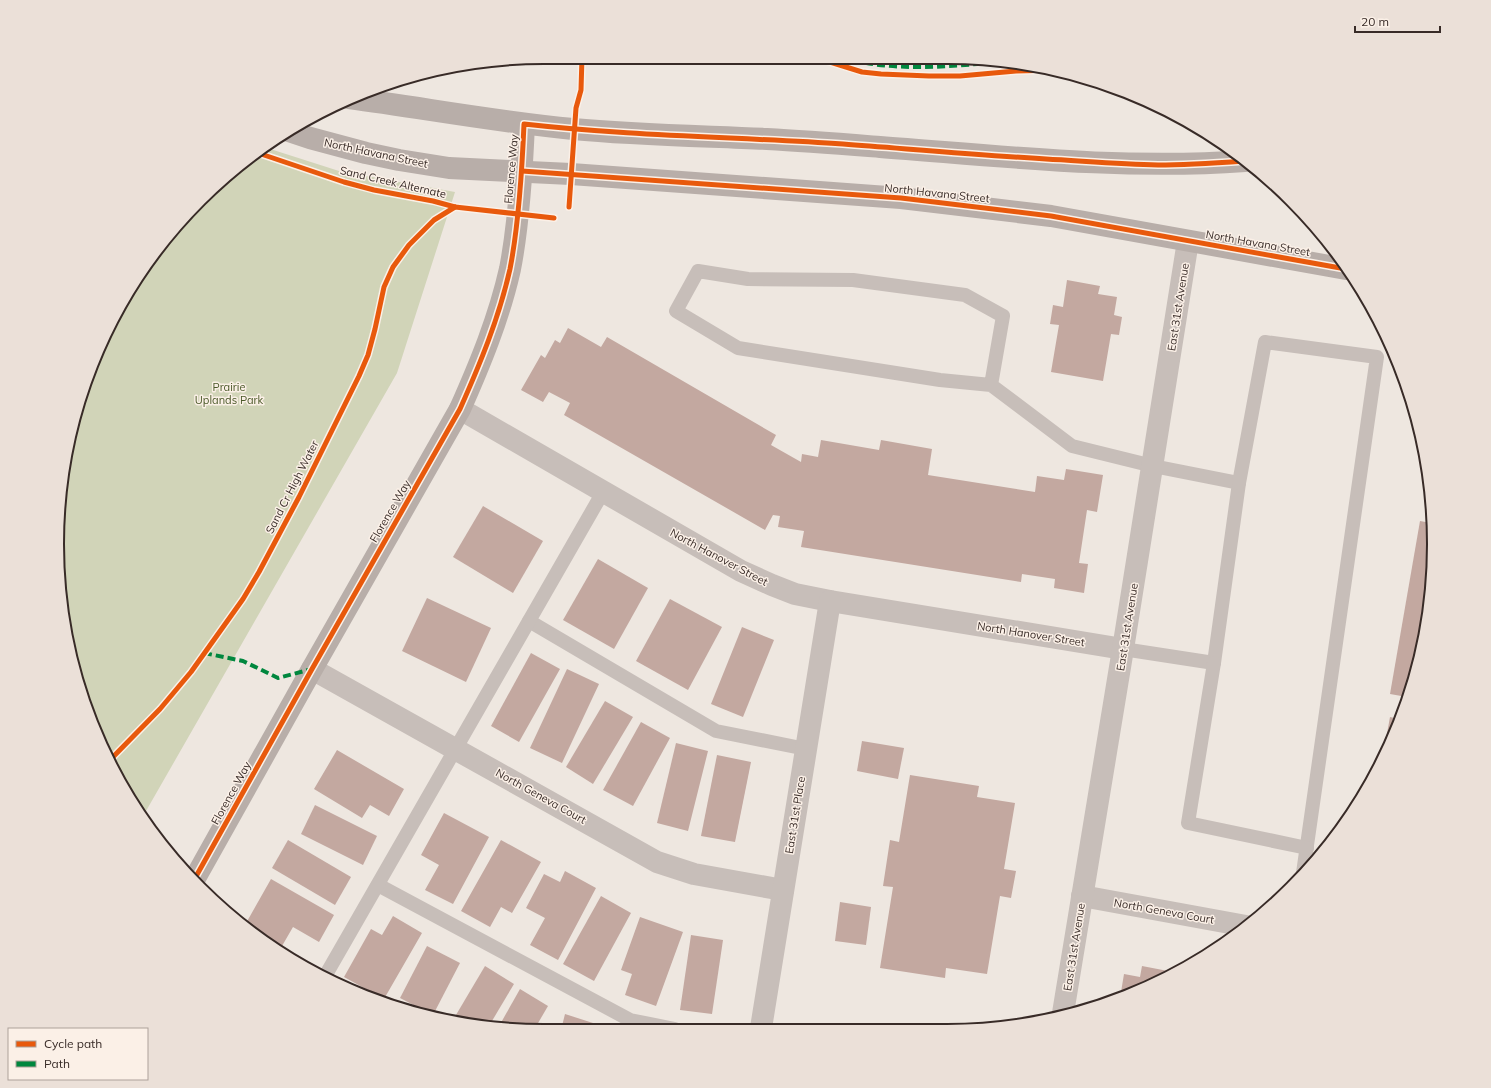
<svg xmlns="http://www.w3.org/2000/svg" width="1491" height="1088" viewBox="0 0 1491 1088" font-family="Mulish,sans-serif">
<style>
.green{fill:#d1d4b8}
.building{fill:#c3a8a0}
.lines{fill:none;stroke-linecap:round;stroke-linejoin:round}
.lane{stroke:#c7beb9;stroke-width:14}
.street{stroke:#c7beb9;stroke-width:22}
.secondary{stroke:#b8aea9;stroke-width:22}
.quiet{stroke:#00873e;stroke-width:4;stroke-dasharray:8 4;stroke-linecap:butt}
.cycleway-casing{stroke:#fbf0e7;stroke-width:8}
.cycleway{stroke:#e8590c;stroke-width:5}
.labels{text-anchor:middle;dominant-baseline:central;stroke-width:3;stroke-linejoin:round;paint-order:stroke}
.street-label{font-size:11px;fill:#382b27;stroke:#fbf0e7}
.park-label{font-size:11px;fill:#4a5828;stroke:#fbf0e7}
.rim{fill:none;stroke:#382b27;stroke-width:2}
</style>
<rect width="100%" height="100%" fill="#eee7e0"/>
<path class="green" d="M264,147L339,171L455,192L397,373L142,818L94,731L61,607V480L74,418L107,329L178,223Z"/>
<g class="building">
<path d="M1067,280L1100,286L1098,294L1117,297L1114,315L1122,317L1119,335L1111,334L1103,381L1051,372L1059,325L1050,324L1053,305L1063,307Z"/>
<path d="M568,328L601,347L607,337L776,435L771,445L801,462L802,454L818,457L821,440L879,450L881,440L932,449L928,475L1035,492L1037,476L1064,480L1066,469L1103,475L1097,512L1087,510L1079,563L1088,564L1084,593L1054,588L1055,579L1022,574L1021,582L801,547L804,531L778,527L780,516L773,515L765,530L564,415L570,403L549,392L543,402L521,390L541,355L545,358L555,340L560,343Z"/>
<path d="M483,506L543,541L513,593L453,557Z"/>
<path d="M1420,521L1431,523L1433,576L1417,670L1407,697L1390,694Z"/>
<path d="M598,559L648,588L614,649L563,620Z"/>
<path d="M427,598L491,628L466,682L402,651Z"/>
<path d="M670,599L722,627L688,690L636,661Z"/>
<path d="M742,627L774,640L743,717L711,704Z"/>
<path d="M531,653L560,669L519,742L491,726Z"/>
<path d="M567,669L599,684L562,763L530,748Z"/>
<path d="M605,701L633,717L593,784L566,767Z"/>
<path d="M1390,717L1399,719L1383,761H1382Z"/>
<path d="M641,722L670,738L633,806L603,790Z"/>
<path d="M862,741L904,748L898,779L857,771Z"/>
<path d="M676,743L708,751L688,831L657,823Z"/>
<path d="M337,750L404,789L389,816L370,805L362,818L314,789Z"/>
<path d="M717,755L751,762L735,842L701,836Z"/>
<path d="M910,775L979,786L977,797L1015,803L1004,869L1016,871L1011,898L1000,896L987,974L946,968L945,978L880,968L893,887L883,886L890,840L899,842Z"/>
<path d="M315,805L377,836L363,865L301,834Z"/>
<path d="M444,813L489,837L453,904L425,890L439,865L421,855Z"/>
<path d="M288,840L351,877L335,905L272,868Z"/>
<path d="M501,840L541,862L512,913L501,907L490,927L461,911Z"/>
<path d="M565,871L596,888L558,960L530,945L545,918L526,908L544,874L560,882Z"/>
<path d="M271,879L334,915L319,942L293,927L282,946L245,925Z"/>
<path d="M601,896L631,913L594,981L563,964Z"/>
<path d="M840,902L871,907L866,945L835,941Z"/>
<path d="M393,916L422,933L384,999L344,977L371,929L382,935Z"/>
<path d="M640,917L683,932L656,1006L625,995L632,974L621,970Z"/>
<path d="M691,935L723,940L712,1014L680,1010Z"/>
<path d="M427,946L460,963L433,1015L400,998Z"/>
<path d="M485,966L514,984L489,1026L453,1020Z"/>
<path d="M1142,966L1168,971L1167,977L1134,994L1120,998L1124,974L1140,977Z"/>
<path d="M520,989L548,1006L534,1030H512L498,1028Z"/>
<path d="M565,1014L593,1023L591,1029L561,1030Z"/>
</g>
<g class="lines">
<g class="lane">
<path d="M991,385L1003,316L965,295L853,280L748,279L698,271L676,311L738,348L940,380L991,385L1072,446L1153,466L1239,483L1214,663L1123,649"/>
<path d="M1239,483L1265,342L1377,357L1303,873"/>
<path d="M529,621L716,731L806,749"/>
<path d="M1214,663L1188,823L1307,848"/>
<path d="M378,885L630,1020L675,1029"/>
<path d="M324,978L603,492"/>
</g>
<g class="street">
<path d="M460,409L741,571L772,585L795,594L830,601L1123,649"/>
<path d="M312,669L657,862L694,874L783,890"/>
<path d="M1082,896L1246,926"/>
<path d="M1063,1013L1123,649L1188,241"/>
<path d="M761,1028L830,601"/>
</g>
<g class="secondary">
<path d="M349,98C424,108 498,122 573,129C637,135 702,136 767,139C805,141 842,144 880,147C1001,156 1123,170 1245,161"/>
<path d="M289,131L310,138L366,153L399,160L449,168L571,174L901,198L1051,216L1346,269"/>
<path d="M194,880L312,669L460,409C480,364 499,318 510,269C519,223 522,171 524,124"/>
</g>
<g class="quiet">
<path d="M842,57C886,72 951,67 997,62"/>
<path d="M204,653L243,661L278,678L312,669"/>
</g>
<defs>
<g id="cycleway">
<path d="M814,57L862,72L881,74L929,76H960L1016,71L1055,70"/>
<path d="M258,153L344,182L374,190L433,201L455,207L554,218"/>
<path d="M522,171L901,198L1051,216L1346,269"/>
<path d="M569,207L576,108L581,90L582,57"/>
<path d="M110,760L160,709L191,672L243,599L259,572L299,497L359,376L368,355L375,329L384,287L393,267L409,245L434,220L455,207"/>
<path d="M194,880L312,669L460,409C480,364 499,318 510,269C519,223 522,171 524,124C630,136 737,137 843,144C910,149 978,155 1046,159C1083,161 1120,164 1158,165C1187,165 1216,163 1245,161"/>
</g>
</defs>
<use href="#cycleway" class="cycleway-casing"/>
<use href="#cycleway" class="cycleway"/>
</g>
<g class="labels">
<g class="street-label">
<text transform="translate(376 153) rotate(12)">North Havana Street</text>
<text transform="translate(511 169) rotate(-85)">Florence Way</text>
<text transform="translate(393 182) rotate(13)">Sand Creek Alternate</text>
<text transform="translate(937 193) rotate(6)">North Havana Street</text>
<text transform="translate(1258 243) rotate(10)">North Havana Street</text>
<text transform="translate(1178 307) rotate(-81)">East 31st Avenue</text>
<text transform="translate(292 487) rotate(-63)">Sand Cr High Water</text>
<text transform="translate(390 511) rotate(-60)">Florence Way</text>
<text transform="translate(719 557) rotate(28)">North Hanover Street</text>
<text transform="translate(1127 627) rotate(-81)">East 31st Avenue</text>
<text transform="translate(1031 634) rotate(9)">North Hanover Street</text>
<text transform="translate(231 793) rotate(-61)">Florence Way</text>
<text transform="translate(541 796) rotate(29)">North Geneva Court</text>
<text transform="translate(795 815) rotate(-81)">East 31st Place</text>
<text transform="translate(1164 911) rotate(10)">North Geneva Court</text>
<text transform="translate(1074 947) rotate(-81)">East 31st Avenue</text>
</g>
<g class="park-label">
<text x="229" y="387">Prairie<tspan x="229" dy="13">Uplands Park</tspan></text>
</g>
</g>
<path d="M0 0H1491V1088H0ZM544 64H947A480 480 0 0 1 1427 544V544A480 480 0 0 1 947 1024H544A480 480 0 0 1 64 544V544A480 480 0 0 1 544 64Z" fill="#ebe0d8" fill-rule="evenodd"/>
<path class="rim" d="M544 64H947A480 480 0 0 1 1427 544V544A480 480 0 0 1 947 1024H544A480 480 0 0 1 64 544V544A480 480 0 0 1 544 64Z"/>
<rect x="8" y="1028" width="140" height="52" fill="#fbf0e7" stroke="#ada19a"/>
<rect x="16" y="1041" width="20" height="6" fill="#e8590c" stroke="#ada19a"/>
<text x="44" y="1048" font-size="12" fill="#382b27">Cycle path</text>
<rect x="16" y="1061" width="20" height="6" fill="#00873e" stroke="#ada19a"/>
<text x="44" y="1068" font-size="12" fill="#382b27">Path</text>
<path d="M1355 26v6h85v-6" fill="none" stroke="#382b27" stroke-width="2"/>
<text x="1361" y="26" font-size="12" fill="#382b27" stroke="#fbf0e7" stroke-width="3" paint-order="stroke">20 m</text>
</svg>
